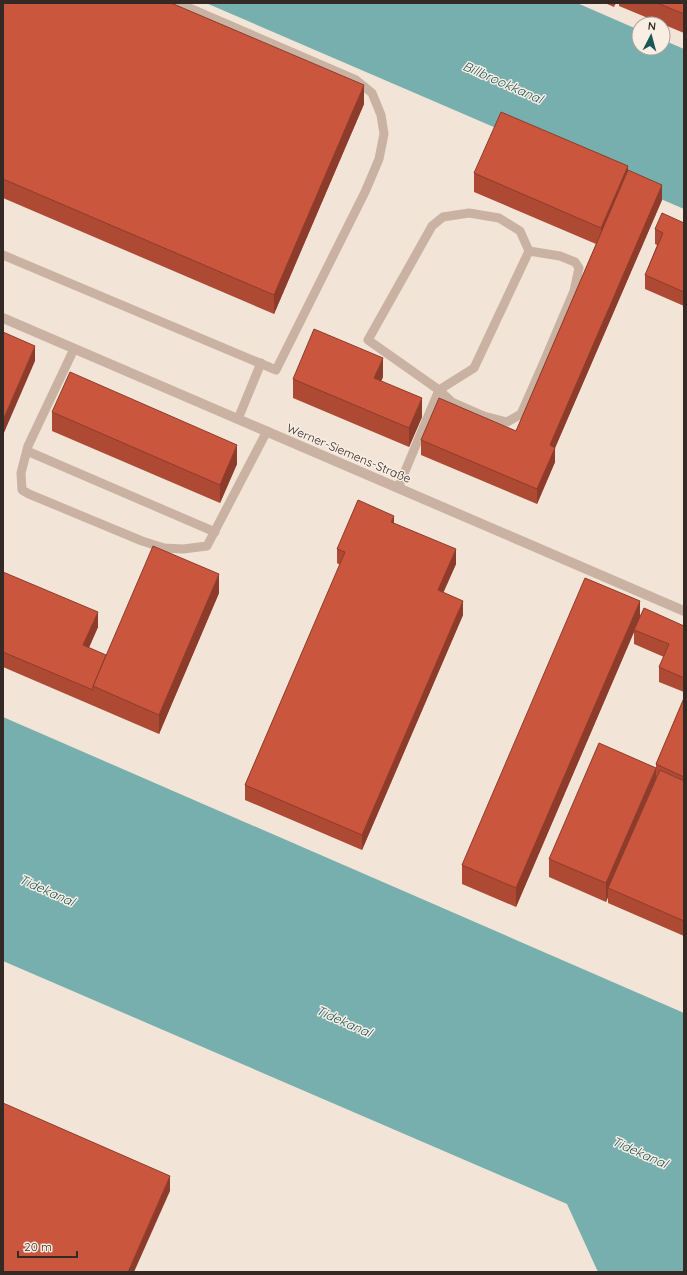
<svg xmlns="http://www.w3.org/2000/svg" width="687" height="1275" viewBox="0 0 687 1275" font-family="Quicksand,sans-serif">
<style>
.water{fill:#76afae}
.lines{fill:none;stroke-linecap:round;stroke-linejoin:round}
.service{stroke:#cab2a3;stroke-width:9}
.minor{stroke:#cab2a3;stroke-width:10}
.wall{fill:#ae4a34}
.shaded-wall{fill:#8d3c2b}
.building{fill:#ca563d;stroke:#8d3c2b}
.labels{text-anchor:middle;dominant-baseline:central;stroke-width:3;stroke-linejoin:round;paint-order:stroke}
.street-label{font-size:12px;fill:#352925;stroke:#f9eee4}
.water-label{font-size:13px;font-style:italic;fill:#1a5757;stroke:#f9eee4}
</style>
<rect width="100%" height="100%" fill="#f2e4d7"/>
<g class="water">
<path d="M206,3H577L639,30V48H663V40L684,49V209Z"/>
<path d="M3,717L684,1013V1272H598L567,1204L3,961Z"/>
</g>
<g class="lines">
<g class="service">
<path d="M3,255L276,370L365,192L379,159L384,134L381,115L372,93L356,80L178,3"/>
<path d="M74,349L28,446L21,473L22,490L29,494L142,541L164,548L183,549L207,546L267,431"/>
<path d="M238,419L261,363"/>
<path d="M27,451L215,532"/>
<path d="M398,488L439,390L474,368L529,251L520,231L499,218L469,213L443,217L432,226L368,340L439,390L452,402L484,416L507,422L521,414L543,364L574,291L579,268L575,262L560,256L529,251"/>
</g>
<path class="minor" d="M3,318L684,611"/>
</g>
<g class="wall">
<path d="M3,3L364,104L274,314L3,198Z"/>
<path d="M605,3H616L614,7Z"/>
<path d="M619,3H684V33L619,6Z"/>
<path d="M628,170L662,200L555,448V462L537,504L421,455V440L516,431L596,244L474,192V173Z"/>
<path d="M684,223V306L645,289V275L657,245L655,244V229Z"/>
<path d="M383,377L381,381L422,417L409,447L293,398V379Z"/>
<path d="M52,412L237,464L220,503L52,431Z"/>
<path d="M394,523L456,564L443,592L463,615L362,850L245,800V785L340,565L337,563V549Z"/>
<path d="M3,572L98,627L89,648L106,655L219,593L159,734L3,667Z"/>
<path d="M640,617L684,626V692L659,682V667L664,657L634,644V632L516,907L462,884V865Z"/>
<path d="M684,698V936L608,903V897L606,902L549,877V859L656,780V764Z"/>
</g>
<g class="shaded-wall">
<path d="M364,85V104L274,314V295Z"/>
<path d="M628,166V185L601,247V228Z"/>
<path d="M662,185V200L555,448V462L537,504V489L550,445Z"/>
<path d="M35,346V361L3,435V420Z"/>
<path d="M383,358V377L374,397V378Z"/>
<path d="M422,398V417L409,447V428Z"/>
<path d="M237,445V464L220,503V485Z"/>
<path d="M394,516V530L391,522Z"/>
<path d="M456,549V564L438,605V590Z"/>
<path d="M219,574V593L159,734V715Z"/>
<path d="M463,601V615L362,850V835Z"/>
<path d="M640,601V620L634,630V632L516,907V888Z"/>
<path d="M98,612V627L83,660V645Z"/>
<path d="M656,768V786L608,888V897L606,902V883Z"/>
<path d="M170,1176V1191L134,1272H128Z"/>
</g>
<g class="building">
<path d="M3,3H171L364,85L274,295L3,179Z"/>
<path d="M657,3H684V14Z"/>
<path d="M501,112L628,166L601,228L474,173Z"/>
<path d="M628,170L662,185L550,445L555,448L537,489L421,440L439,398L516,431Z"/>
<path d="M662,213L684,223V292L645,275L663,233L655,229Z"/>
<path d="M314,329L383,358L374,378L422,398L409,428L293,379Z"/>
<path d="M3,332L35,346L3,420Z"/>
<path d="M70,372L237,445L220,485L52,412Z"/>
<path d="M358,500L394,516L391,522L456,549L438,590L463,601L362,835L245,785L345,552L337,549Z"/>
<path d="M153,546L219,574L159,715L93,686Z"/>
<path d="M3,572L98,612L83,645L106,655L93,686V690L3,652Z"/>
<path d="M585,578L640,601L516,888L462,865Z"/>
<path d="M644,608L684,626V678L659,667L669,644L634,630Z"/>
<path d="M684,698V777L656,764Z"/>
<path d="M599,743L656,768L606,883L549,859Z"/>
<path d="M660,770L684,781V921L608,888Z"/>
<path d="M3,1103L170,1176L128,1272H3Z"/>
</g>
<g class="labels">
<g class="street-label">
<text transform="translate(349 453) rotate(23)">Werner-Siemens-Straße</text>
</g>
<g class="water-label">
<text transform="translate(503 82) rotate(24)">Billbrookkanal</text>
<text transform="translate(47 890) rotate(24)">Tidekanal</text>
<text transform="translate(344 1021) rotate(24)">Tidekanal</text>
<text transform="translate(640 1152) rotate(24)">Tidekanal</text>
</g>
</g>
<rect width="687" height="1275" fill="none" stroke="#352925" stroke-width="8"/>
<g transform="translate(651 36) rotate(6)"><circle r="19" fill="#f9eee4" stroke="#ab9f98"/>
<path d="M0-3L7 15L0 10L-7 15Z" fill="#1a5757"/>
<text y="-6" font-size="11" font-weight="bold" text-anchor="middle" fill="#352925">N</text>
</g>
<path d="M18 1251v6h59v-6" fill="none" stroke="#352925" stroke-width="2"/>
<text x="24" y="1251" font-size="12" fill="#352925" stroke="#f9eee4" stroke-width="3" paint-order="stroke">20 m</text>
</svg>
